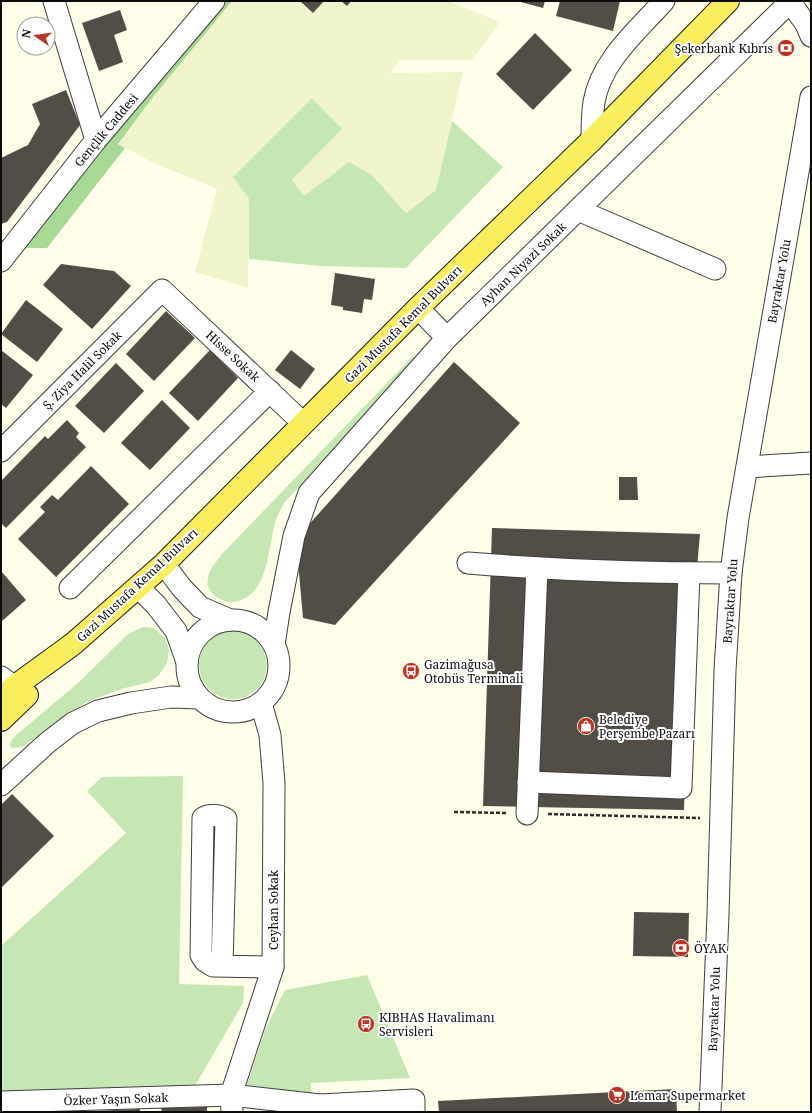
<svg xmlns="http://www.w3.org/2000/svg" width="812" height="1113" viewBox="0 0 812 1113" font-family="'Noto Serif',serif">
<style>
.farmland{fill:#f0f4c9}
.green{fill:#c5e8b2}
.forest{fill:#a6d992}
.building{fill:#534d47}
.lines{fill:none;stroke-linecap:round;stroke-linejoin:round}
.minor-casing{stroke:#3d3d3d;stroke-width:23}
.major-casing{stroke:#1b1b1b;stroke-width:24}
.path{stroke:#2c2c2c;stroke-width:2.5;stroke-dasharray:4 2;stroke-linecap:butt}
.minor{stroke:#fff;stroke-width:21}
.major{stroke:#f9ee5d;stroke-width:22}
.labels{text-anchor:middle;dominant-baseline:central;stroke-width:4;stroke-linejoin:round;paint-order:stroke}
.poi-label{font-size:12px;fill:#0a0a0a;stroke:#fff;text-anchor:start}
.street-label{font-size:12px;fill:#0a0a0a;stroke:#fff}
</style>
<rect width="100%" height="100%" fill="#fffee8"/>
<path class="farmland" d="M232,1H447L500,22L472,60H400L390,73L463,72L436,190L406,213L372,175L349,162L304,196L292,180L342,129L233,177L249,199L248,288L195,272L217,189L150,161L118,144L153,97Z"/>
<g class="green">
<path d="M312,98L342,129L292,180L304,196L349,162L372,175L406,213L436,190L452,121L503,167L406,268L321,266L249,259V199L233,177Z"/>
<path d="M420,356L284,503C281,509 278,514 276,520C269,542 270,570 255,590C250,596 242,601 234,602C221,603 204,592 208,577C210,568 217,561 222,554L412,357Z"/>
<path d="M143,627L154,628L165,638L169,650L167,663L159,675L150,682L121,689L87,702L22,747L12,748L10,745L11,741L15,736L78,683L128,634Z"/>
<circle cx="233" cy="665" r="34"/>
<path d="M183,776L179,984L244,986L243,1003L192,1091L1,1096V946L126,833L87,791L102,777Z"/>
<path d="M367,975L410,1078L311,1083L312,1099L245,1091L265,1030L285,990Z"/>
</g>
<path class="forest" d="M222,1H232L153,97L118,144L125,148L47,248H23Z"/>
<g class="building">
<path d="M300,1H324L313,13Z"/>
<path d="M341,1H351L347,6Z"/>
<path d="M517,1H545L543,8Z"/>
<path d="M560,1H620L613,31L556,16Z"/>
<path d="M120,10L127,30L114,35L123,62L99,71L82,23Z"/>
<path d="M535,33L572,70L533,110L496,74Z"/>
<path d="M66,90L80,125L7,222L1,224V158L28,145L40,124L32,104Z"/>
<path d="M61,264L114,271L131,286L92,329L43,285Z"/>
<path d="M335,273L375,279L372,300L364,299L362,313L343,310V307L331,305Z"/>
<path d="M26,300L63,329L37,362L1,334Z"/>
<path d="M166,311L195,338L154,381L126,354Z"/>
<path d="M1,350L33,375L6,408L1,404Z"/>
<path d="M210,350L238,378L198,421L169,393Z"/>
<path d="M291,350L315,369L300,389L275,370Z"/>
<path d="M454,362L520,423L335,625L303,618L296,539Z"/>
<path d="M116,363L144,391L104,433L75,406Z"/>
<path d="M162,400L190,428L150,470L121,443Z"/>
<path d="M67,420L79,433L76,437L86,447L6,528L1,523V481L45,436L48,439Z"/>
<path d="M91,466L129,504L56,577L18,539L45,512L40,507L52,495L58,500Z"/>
<path d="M619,477H637L638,500H619Z"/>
<path d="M492,528L700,534L690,647L684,810L483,806Z"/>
<path d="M1,571L26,600L1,622Z"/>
<path d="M12,794L54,836L1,888V805Z"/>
<path d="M634,912L689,913L688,957L633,956Z"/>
<path d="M676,1089L677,1112H439L438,1101Z"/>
<path d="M207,1107V1112H162L161,1108Z"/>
<path d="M140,1109V1112H94V1111Z"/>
</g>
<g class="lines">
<defs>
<g id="minor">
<path d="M54,1L96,140"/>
<path d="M790,2L806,24L811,36"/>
<path d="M592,140C592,127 592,114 594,102C601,61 637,31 664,1"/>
<path d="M578,210L715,269"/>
<path d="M1,261L96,140L214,1"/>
<path d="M418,308L447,338"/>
<path d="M1,451L162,290L303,423"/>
<path d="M747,467L811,463"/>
<path d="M468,563C555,570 643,573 731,573"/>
<path d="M164,564L181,587L200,607L230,620"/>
<path d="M138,587L156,605L176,631L187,662"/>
<path d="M70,588L270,391"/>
<circle cx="233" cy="666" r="46"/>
<path d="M274,645L279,612L294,536L309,493L447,338L791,1"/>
<path d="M1,677L26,695"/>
<path d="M528,782L681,788L689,573"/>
<path d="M1,785L47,743L73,723L98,711L131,703L171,697L199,698"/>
<path d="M527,814L537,568"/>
<path d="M222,966L226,819C220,815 209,814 203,818L201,955L205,961L213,966L273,967"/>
<path d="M1,1102L231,1095L320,1105V1112"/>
<path d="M320,1105L414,1100V1112"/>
<path d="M232,1112L231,1095L273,967L274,783L270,735L261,703"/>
<path d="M710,1112L718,914L725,670L731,573L738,518L811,97"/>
</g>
<g id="major">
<path d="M1,700L14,687L73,644L164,564L418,308L592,140L728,1"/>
<path d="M1,720L27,695"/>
</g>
</defs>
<use href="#minor" class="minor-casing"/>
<use href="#major" class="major-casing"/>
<g class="path">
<path d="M454,812L507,813"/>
<path d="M548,814L700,818"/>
</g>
<use href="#minor" class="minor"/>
<use href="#major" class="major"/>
</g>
<defs>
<symbol id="bank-disc" viewBox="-11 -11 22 22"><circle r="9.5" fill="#ba3523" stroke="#fff"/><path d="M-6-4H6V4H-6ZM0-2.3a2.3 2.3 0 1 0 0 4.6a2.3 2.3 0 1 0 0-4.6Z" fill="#fff"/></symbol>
<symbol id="bus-disc" viewBox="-11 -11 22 22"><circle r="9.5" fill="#ba3523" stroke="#fff"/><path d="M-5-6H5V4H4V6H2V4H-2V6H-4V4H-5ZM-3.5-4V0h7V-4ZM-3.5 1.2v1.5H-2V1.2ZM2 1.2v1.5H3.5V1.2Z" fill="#fff"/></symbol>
<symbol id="shop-disc" viewBox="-11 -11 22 22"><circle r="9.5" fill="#ba3523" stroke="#fff"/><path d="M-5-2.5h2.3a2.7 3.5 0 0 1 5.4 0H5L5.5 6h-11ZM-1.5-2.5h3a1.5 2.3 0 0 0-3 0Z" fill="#fff"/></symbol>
<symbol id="supermarket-disc" viewBox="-11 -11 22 22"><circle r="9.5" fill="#ba3523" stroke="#fff"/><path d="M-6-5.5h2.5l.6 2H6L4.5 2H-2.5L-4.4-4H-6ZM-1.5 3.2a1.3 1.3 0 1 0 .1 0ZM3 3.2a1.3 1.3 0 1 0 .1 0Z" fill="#fff"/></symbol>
</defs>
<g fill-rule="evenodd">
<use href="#bank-disc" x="776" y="38" width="20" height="20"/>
<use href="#bus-disc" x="401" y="661" width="20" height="20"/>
<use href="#shop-disc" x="576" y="716" width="20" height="20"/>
<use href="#bank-disc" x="671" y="938" width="20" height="20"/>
<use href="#bus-disc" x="356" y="1014" width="20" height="20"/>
<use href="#supermarket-disc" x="607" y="1085" width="20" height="20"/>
</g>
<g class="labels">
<g class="poi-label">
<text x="773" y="48" text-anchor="end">Şekerbank Kıbrıs</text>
<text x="424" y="664">Gazimağusa<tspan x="424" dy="14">Otobüs Terminali</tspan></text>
<text x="599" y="719">Belediye<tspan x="599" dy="14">Perşembe Pazarı</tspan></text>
<text x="694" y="948">ÖYAK</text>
<text x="379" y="1017">KIBHAS Havalimanı<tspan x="379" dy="14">Servisleri</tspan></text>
<text x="630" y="1095">Lemar Supermarket</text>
</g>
<g class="street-label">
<text transform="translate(106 130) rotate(-50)">Gençlik Caddesi</text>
<text transform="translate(523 264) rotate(-44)">Ayhan Niyazi Sokak</text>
<text transform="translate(779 281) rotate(-80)">Bayraktar Yolu</text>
<text transform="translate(403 324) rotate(-45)">Gazi Mustafa Kemal Bulvarı</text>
<text transform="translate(233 356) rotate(43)">Hisse Sokak</text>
<text transform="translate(82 370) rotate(-45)">Ş. Ziya Halil Sokak</text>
<text transform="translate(137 585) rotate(-43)">Gazi Mustafa Kemal Bulvarı</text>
<text transform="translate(730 601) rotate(-86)">Bayraktar Yolu</text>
<text transform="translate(273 910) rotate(-90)">Ceyhan Sokak</text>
<text transform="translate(714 1009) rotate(-88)">Bayraktar Yolu</text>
<text transform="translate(116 1099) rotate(-2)">Özker Yaşın Sokak</text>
</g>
</g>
<rect width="812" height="1113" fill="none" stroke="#0a0a0a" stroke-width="4"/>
<g transform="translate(36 36) rotate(283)"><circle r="19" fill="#ffffff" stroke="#9d9d9d"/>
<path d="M0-3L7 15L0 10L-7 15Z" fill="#ba3523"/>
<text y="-6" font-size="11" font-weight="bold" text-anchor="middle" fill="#0a0a0a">N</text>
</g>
</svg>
